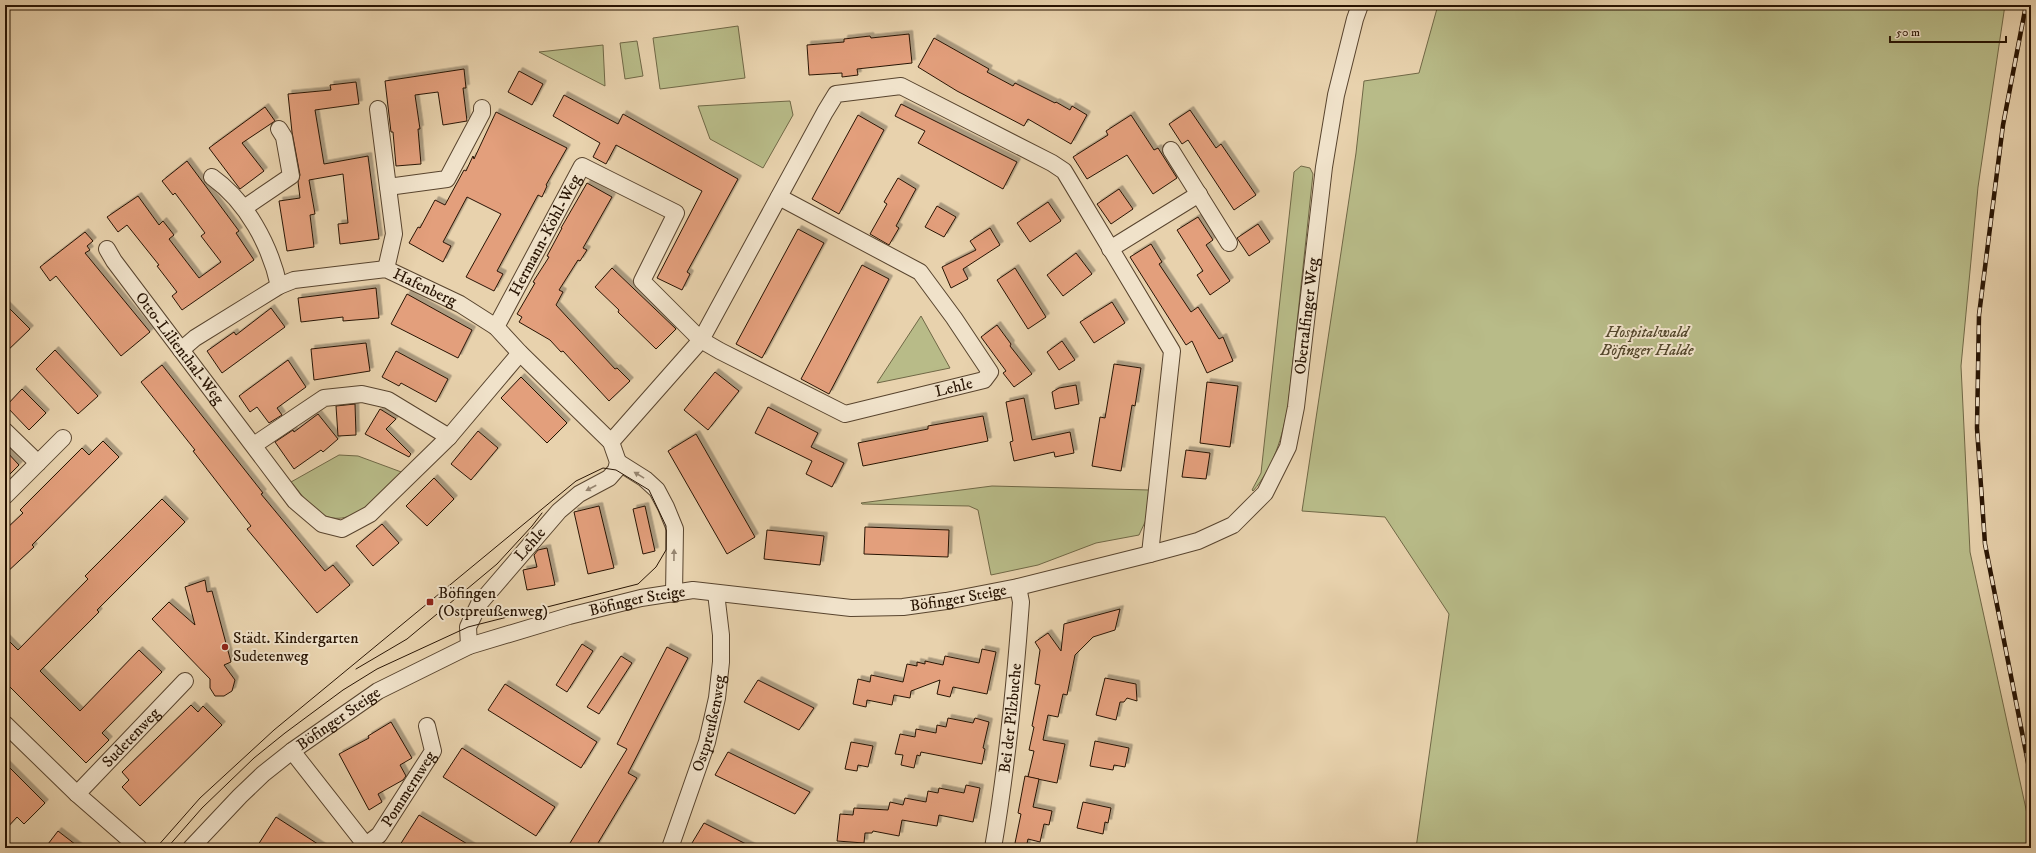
<svg xmlns="http://www.w3.org/2000/svg" width="2036" height="853" viewBox="0 0 2036 853" font-family="'IM FELL DW Pica',serif">
<style>
.green{fill:#b8bb88;stroke:#706846}
.building{fill:#e39f7c;stroke:#281403;filter:url(#shadow)}
.lines{fill:none;stroke-linecap:round;stroke-linejoin:round}
.street-casing{stroke:#58442e;stroke-width:18}
.street{stroke:#f0e2ca;stroke-width:16}
.tram{stroke:#281403;stroke-width:1}
.rail-casing{stroke:#281403;stroke-width:4.5}
.rail{stroke:#f0e2ca;stroke-width:3;stroke-dasharray:9;stroke-linecap:butt}
.oneway{fill:#968570}
.poi-dot{fill:#8f2418;stroke:#f0e2ca;stroke-width:1.5}
.labels{text-anchor:middle;dominant-baseline:central;stroke-width:4;stroke-linejoin:round;paint-order:stroke}
.street-label{font-size:16px;fill:#281403;stroke:#f0e2ca}
.park-label{font-size:16px;font-style:italic;fill:#53462b;stroke:#f0e2ca}
.poi-label{font-size:16px;fill:#281403;stroke:#f0e2ca;text-anchor:start}
</style>
<defs>
<filter id="shadow"><feDropShadow dx="3.5" dy="-3.5" stdDeviation="0" flood-color="#0004"/></filter>
</defs>
<rect width="100%" height="100%" fill="#e8d2ad"/>
<filter id="stains"><feTurbulence type="fractalNoise" baseFrequency=".005" numOctaves="4"/><feColorMatrix values="0 0 0 0 .2 0 0 0 0 .09 0 0 0 0 .02 0 0 0 .5 -.17"/></filter>
<radialGradient id="worn" r=".72"><stop offset=".6" stop-color="#630" stop-opacity="0"/><stop offset="1" stop-color="#630" stop-opacity=".3"/></radialGradient>
<g class="green">
<path d="M1438,5H2005L1978,187L1961,366L1970,552L2031,832V848H1416L1449,614L1385,517L1302,511L1356,153L1364,81L1419,73Z"/>
<path d="M738,26L745,78L660,89L653,38Z"/>
<path d="M637,41L643,76L625,79L620,43Z"/>
<path d="M603,45L605,86L539,52Z"/>
<path d="M790,101L793,115L763,168L710,139L698,106Z"/>
<path d="M1301,166L1310,168L1313,174L1288,407C1282,437 1274,467 1253,491L1252,490L1261,473L1294,172Z"/>
<path d="M921,316L950,368L877,383Z"/>
<path d="M339,455L358,456L404,473C382,493 350,534 318,512C308,505 299,491 291,482Z"/>
<path d="M992,486L1149,490L1146,520L1139,535L1096,543L1038,565L991,575L978,510L969,506L862,504L861,503Z"/>
</g>
<g class="building">
<path d="M909,34L912,63L857,69L858,75L842,77V73L809,75L807,45L844,42V39L870,36L871,38Z"/>
<path d="M934,38L989,69L987,72L1013,86L1015,83L1055,103L1056,102L1070,110L1072,106L1087,115L1071,144L1028,119L1024,126L957,91L918,67Z"/>
<path d="M464,69L466,88H463L467,121L443,125L438,92L415,95L420,129H418L421,164L396,166L393,132H391L385,81Z"/>
<path d="M519,71L543,84L532,105L508,92Z"/>
<path d="M356,82L359,104L315,110L324,164L368,156L379,239L340,244L338,224L348,223L343,174L309,180L315,214L310,215L314,247L287,251L279,201L300,198L298,182L300,175L292,132L288,94L331,90L330,85Z"/>
<path d="M564,95L618,124L623,114L738,179L687,272L690,274L682,290L657,278L702,191L616,145L606,164L593,157L600,143L553,116Z"/>
<path d="M901,104L1017,162L1003,189L918,143L925,131L895,116Z"/>
<path d="M265,107L275,121L242,143L264,171L240,189L209,148Z"/>
<path d="M1190,110L1216,148L1221,144L1256,195L1234,210L1188,140L1182,144L1169,124Z"/>
<path d="M496,112L567,148L546,185L547,186L542,197L538,195L497,271L503,274L494,291L466,277L501,214L467,197L443,242L451,246L443,262L409,243L418,227L420,228L435,200L445,205L464,170L466,171L473,156L474,159Z"/>
<path d="M858,115L884,130L839,214L812,199Z"/>
<path d="M1131,115L1154,150L1158,148L1177,178L1153,194L1127,155L1087,179L1073,157L1108,135L1106,131Z"/>
<path d="M187,161L239,231L236,233L254,260L182,310L172,296L177,292L157,266L159,265L127,225L118,232L107,217L138,196L159,225L163,221L174,235L169,239L199,278L221,262L201,236L205,233L175,193L173,195L162,181Z"/>
<path d="M898,178L916,189L896,226L899,228L889,245L870,234L887,204L884,202Z"/>
<path d="M587,183L612,197L583,248L587,250L580,261L578,260L559,290L563,292L556,305L615,369L617,368L630,381L609,401L563,351L561,352L550,340L519,322L522,317L517,314L535,283L533,282L549,257L547,256L562,228H561Z"/>
<path d="M1119,189L1133,209L1111,224L1097,204Z"/>
<path d="M1048,202L1061,221L1030,242L1017,223Z"/>
<path d="M937,206L956,217L944,237L925,227Z"/>
<path d="M1198,217L1213,240L1206,245L1230,281L1210,295L1197,275L1203,271L1177,230Z"/>
<path d="M1258,224L1270,242L1249,256L1237,238Z"/>
<path d="M990,228L1000,245L963,269L968,279L951,288L942,267L976,250L970,241Z"/>
<path d="M798,229L824,243L762,358L736,344Z"/>
<path d="M85,232L93,241L87,246L90,250L85,253L150,332L121,356L56,276L50,281L40,267Z"/>
<path d="M1151,244L1162,262L1159,264L1191,312L1198,307L1219,339L1223,337L1233,361L1207,373L1192,341L1186,345L1130,257Z"/>
<path d="M1076,253L1092,274L1063,296L1047,275Z"/>
<path d="M862,265L889,279L829,394L801,379Z"/>
<path d="M612,268L676,329L656,349L618,312L619,310L595,287Z"/>
<path d="M1015,268L1046,317L1028,329L997,280Z"/>
<path d="M376,288L379,318L343,321V317L301,322L298,298Z"/>
<path d="M407,294L472,330L458,358L391,324Z"/>
<path d="M1112,302L1125,323L1094,343L1080,322Z"/>
<path d="M5,304L30,329L5,353Z"/>
<path d="M271,308L285,327L222,373L207,351L234,332L236,335Z"/>
<path d="M997,325L1011,344L1010,346L1032,374L1014,387L1003,373L1006,371L981,337Z"/>
<path d="M1062,341L1075,360L1059,370L1047,352Z"/>
<path d="M366,343L370,371L314,380L311,349Z"/>
<path d="M55,350L98,396L78,414L36,369Z"/>
<path d="M396,351L448,379L436,402L401,383L399,386L382,377Z"/>
<path d="M288,360L306,387L277,408L282,415L269,423L257,407L250,412L239,396Z"/>
<path d="M1114,364L1141,368L1135,406L1132,405L1121,471L1092,466L1100,417L1105,418Z"/>
<path d="M162,365L263,493L261,494L325,571L333,565L350,585L317,613L247,529L251,526L193,451L195,450L141,382Z"/>
<path d="M715,372L739,391L708,430L684,410Z"/>
<path d="M521,377L567,423L547,443L501,398Z"/>
<path d="M1207,382L1238,386L1230,447L1200,443Z"/>
<path d="M1076,385L1079,404L1055,409L1052,392L1059,388Z"/>
<path d="M22,389L46,413L29,430L6,406Z"/>
<path d="M1024,398L1032,440L1070,432L1074,453L1055,457L1054,452L1014,461L1010,442L1013,441L1006,402Z"/>
<path d="M355,404L356,435L338,436L336,406Z"/>
<path d="M768,407L818,433L811,447L844,463L832,487L806,474L812,461L755,433Z"/>
<path d="M380,409L396,419L386,429L411,454L409,457L365,434Z"/>
<path d="M318,414L338,439L323,452L321,450L294,469L275,442L293,430L294,432Z"/>
<path d="M983,416L988,441L863,466L858,443L928,429V426Z"/>
<path d="M478,431L498,448L471,480L451,464Z"/>
<path d="M696,434L755,537L727,554L668,451Z"/>
<path d="M103,441L119,457L32,545L34,547L5,574V530L23,513L20,510L82,448L89,455Z"/>
<path d="M5,450L19,465L5,479Z"/>
<path d="M1186,450L1210,453L1206,479L1182,477Z"/>
<path d="M434,478L454,499L427,526L406,506Z"/>
<path d="M162,499L185,522L97,610L99,612L40,671L80,711L139,650L162,672L102,733L109,740L86,763L5,682V637L18,650L88,579L85,576Z"/>
<path d="M599,506L614,568L588,574L574,512Z"/>
<path d="M645,506L655,551L643,554L633,509Z"/>
<path d="M382,524L399,543L373,566L356,546Z"/>
<path d="M865,527L949,530L948,557L864,554Z"/>
<path d="M767,530L824,536L820,565L764,559Z"/>
<path d="M547,548L555,585L527,590L523,570L537,567L534,555L538,550Z"/>
<path d="M205,580L207,592L212,591L231,662L224,665L235,680L232,691L224,696H215L210,688V679L152,619L169,602L195,625L185,587Z"/>
<path d="M1120,609L1115,630L1093,637L1075,655L1067,695L1063,694L1058,717L1048,715L1043,740L1065,744L1057,783L1028,777L1034,751L1029,750L1034,727L1032,726L1040,685L1035,684L1040,650L1035,642L1048,633L1061,651L1064,624Z"/>
<path d="M582,644L593,651L567,692L556,685Z"/>
<path d="M667,647L688,658L628,773L637,778L595,848H567L627,749L617,744Z"/>
<path d="M982,649L996,652L987,694L953,687L950,697L937,694L940,680L911,691L910,698L894,695L892,705L867,700L866,707L853,704L858,679L870,682L871,675L903,682L907,664L917,666V662L925,664V661L943,665L945,656L979,663Z"/>
<path d="M621,656L632,663L599,714L587,707Z"/>
<path d="M1105,678L1136,684L1137,701L1127,698L1124,702H1120L1116,720L1096,715Z"/>
<path d="M758,680L814,708L799,730L744,702Z"/>
<path d="M505,684L597,742L581,768L488,710Z"/>
<path d="M191,705L198,712L203,706L222,725L140,806L122,787L129,780L122,772Z"/>
<path d="M948,718L973,723L975,718L989,722L983,748L985,749L982,764L921,752L920,756L917,755L914,768L901,765L903,755L895,754L900,734L915,737L916,729L936,733L937,725L946,727Z"/>
<path d="M391,722L412,758L400,765L406,776L403,780L378,794L382,802L369,810L339,754L369,738L368,736Z"/>
<path d="M1095,741L1129,748L1125,767L1114,765L1113,770L1090,766Z"/>
<path d="M851,742L873,746L868,767L858,765L857,771L845,769Z"/>
<path d="M462,748L555,807L536,836L443,777Z"/>
<path d="M728,752L810,792L795,814L715,775Z"/>
<path d="M5,763L45,803L24,824L17,817L5,830Z"/>
<path d="M1025,776L1039,779L1033,807L1052,811L1049,825L1044,824L1040,842L1028,839L1026,848H1014L1021,814L1018,813Z"/>
<path d="M966,785L980,788L973,822L939,815L937,826L902,820L899,836L873,831L872,833H865L864,843L837,841L840,814L853,815L854,808L888,810L890,802L903,805L905,798L926,802L928,791L938,793L939,788L964,793Z"/>
<path d="M1083,802L1111,808L1108,823L1105,822L1103,834L1077,828Z"/>
<path d="M419,815L474,848H398Z"/>
<path d="M276,817L324,848H256Z"/>
<path d="M704,823L754,848H689Z"/>
<path d="M58,831L80,848H45Z"/>
</g>
<g class="lines">
<defs>
<g id="street">
<path d="M378,109L394,234L386,269"/>
<path d="M1171,150L1229,243"/>
<path d="M212,177C247,202 270,245 279,286"/>
<path d="M388,187L447,179L482,113V108"/>
<path d="M244,208L291,176L284,137L279,129"/>
<path id="s1" d="M107,249L114,261L295,501L322,524L342,529L370,514L449,437L520,353"/>
<path d="M1110,249L1199,194"/>
<path id="s2" d="M496,327L582,166L676,213L642,281L701,340L720,351L845,414L984,380L990,372L954,318L920,272L779,197"/>
<path id="s3" d="M181,350L195,338L279,286L294,280L386,269L460,304L496,327L520,353L611,442L618,462L616,470L609,478L579,494L559,511L479,604L468,627L469,646"/>
<path d="M5,431L38,463"/>
<path d="M611,442L701,340L825,112L836,94L901,86L1052,163L1064,171L1172,351L1150,554"/>
<path d="M254,445L324,398L362,394L388,400L449,437"/>
<path d="M618,462L645,479L657,490L666,507L675,529L674,594"/>
<path d="M5,496L63,438"/>
<path d="M5,724L77,794L139,848"/>
<path d="M292,751L368,848"/>
<path id="s4" d="M77,794L185,681"/>
<path id="s5" d="M366,845L379,835L433,751L427,726"/>
<path id="s6" d="M191,848L240,796L263,774L292,751L378,691L469,646L569,616L641,598L693,590L851,608L903,607L946,601L1018,587L1150,554L1198,541L1233,525L1265,493L1288,447L1296,407L1324,167L1336,95L1355,19L1360,5"/>
<path id="s7" d="M670,848L707,742L717,698L721,662V635L716,593"/>
<path id="s8" d="M993,848C1007,767 1015,685 1021,602L1018,587"/>
</g>
</defs>
<use href="#street" class="street-casing"/>
<use href="#street" class="street"/>
<g class="tram">
<path d="M356,669L407,639L497,564L532,526L542,513"/>
<path d="M156,848L200,798L274,730L576,481L603,468L616,470L649,490L666,526V550L656,567L638,584L468,627L377,669L343,690L285,733L254,758L202,808L167,848"/>
</g>
<defs>
<path id="rail" d="M2026,5L2003,125L1979,315L1977,428L1985,544L2031,778"/>
</defs>
<use href="#rail" class="rail-casing"/>
<use href="#rail" class="rail"/>
</g>
<defs><path id="oneway-solid" d="M-6-.8H1V-3.2L6.5 0L1 3.2V.8H-6Z"/></defs>
<g class="oneway">
<use href="#oneway-solid" transform="translate(639 475) rotate(-149)"/>
<use href="#oneway-solid" transform="translate(591 488) rotate(152)"/>
<use href="#oneway-solid" transform="translate(674 555) rotate(-89)"/>
</g>
<g class="poi-dot">
<rect x="426" y="598" width="8" height="8" rx="2"/>
<circle cx="225" cy="647" r="4"/>
</g>
<g class="labels">
<g class="street-label">
<text stroke="none"><textPath href="#s2" startOffset="104">Hermann-Köhl-Weg</textPath></text>
<text stroke="none"><textPath href="#s3" startOffset="269">Hafenberg</textPath></text>
<text stroke="none"><textPath href="#s6" startOffset="1359">Obertalfinger Weg</textPath></text>
<text stroke="none"><textPath href="#s1" startOffset="123">Otto-Lilienthal-Weg</textPath></text>
<text stroke="none"><textPath href="#s2" startOffset="721">Lehle</textPath></text>
<text transform="translate(530 544) rotate(-49)">Lehle</text>
<text stroke="none"><textPath href="#s6" startOffset="845">Böfinger Steige</textPath></text>
<text stroke="none"><textPath href="#s6" startOffset="521">Böfinger Steige</textPath></text>
<text stroke="none"><textPath href="#s8" startOffset="131">Bei der Pilzbuche</textPath></text>
<text stroke="none"><textPath href="#s6" startOffset="197">Böfinger Steige</textPath></text>
<text stroke="none"><textPath href="#s7" startOffset="131">Ostpreußenweg</textPath></text>
<text stroke="none"><textPath href="#s4" startOffset="78">Sudetenweg</textPath></text>
<text stroke="none"><textPath href="#s5" startOffset="71">Pommernweg</textPath></text>
</g>
<g class="park-label">
<text x="1647" y="332">Hospitalwald<tspan x="1647" dy="18">Böfinger Halde</tspan></text>
</g>
<g class="poi-label">
<text x="438" y="593">Böfingen<tspan x="438" dy="18">(Ostpreußenweg)</tspan></text>
<text x="233" y="638">Städt. Kindergarten<tspan x="233" dy="18">Sudetenweg</tspan></text>
</g>
</g>
<rect width="2036" height="853" fill="none" stroke="#e8d2ad" stroke-width="20"/>
<rect x="6" y="6" width="2024" height="841" fill="none" stroke="#281403" stroke-width="2"/>
<rect x="10" y="10" width="2016" height="833" fill="none" stroke="#281403"/>
<path d="M1890 36v6h116v-6" fill="none" stroke="#281403" stroke-width="2"/>
<text x="1896" y="36" font-size="12" fill="#281403" stroke="#f0e2ca" stroke-width="3" paint-order="stroke">50 m</text>
<rect width="100%" height="100%" filter="url(#stains)"/>
<rect width="100%" height="100%" fill="url(#worn)"/>
</svg>
